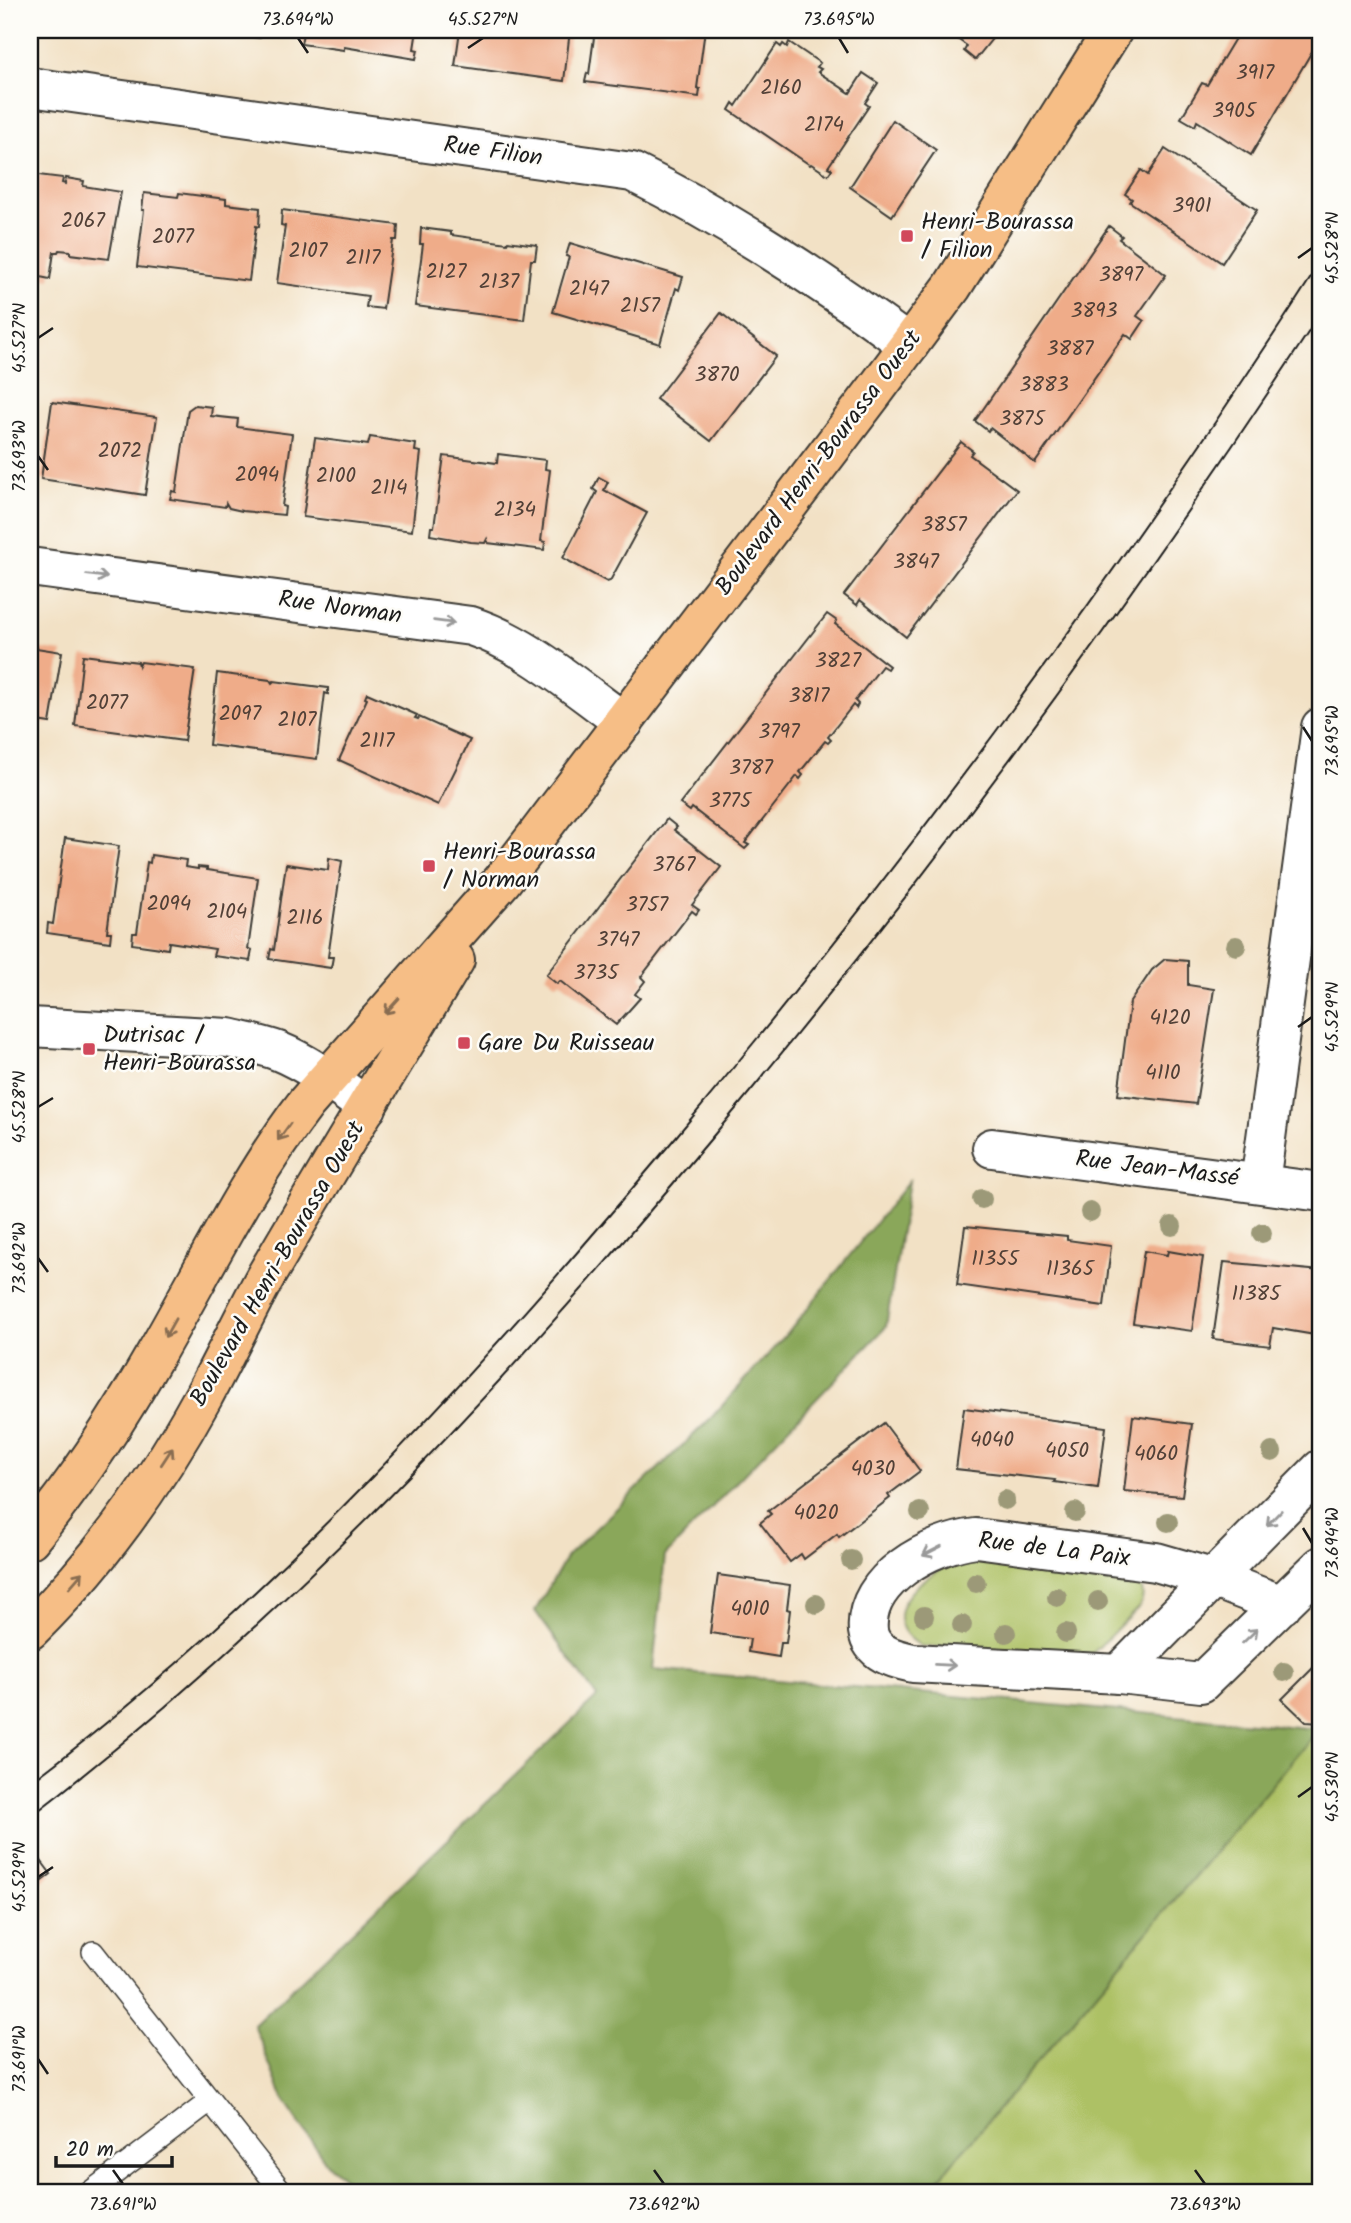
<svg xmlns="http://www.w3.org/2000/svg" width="1351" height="2223" viewBox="0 0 1351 2223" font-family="Kalam,sans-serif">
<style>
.green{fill:#adc165;stroke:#646e40;stroke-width:2}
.forest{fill:#8aa75a;stroke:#53623b;stroke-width:2}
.building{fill:#efac89}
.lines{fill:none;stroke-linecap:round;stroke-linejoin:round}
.service-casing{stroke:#3c3a35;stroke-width:24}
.minor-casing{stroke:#3c3a35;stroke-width:42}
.primary-casing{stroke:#3c3a35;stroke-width:42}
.service{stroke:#fff;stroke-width:21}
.minor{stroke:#fff;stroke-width:38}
.primary{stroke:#f6be86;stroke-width:38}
.tram{stroke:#1c1c1c;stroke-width:2}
.tree{fill:#9c9978}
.oneway{stroke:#999}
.oneway2{stroke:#896d51}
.ticks{fill:none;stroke:#1c1c1c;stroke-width:2.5}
.poi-dot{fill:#d1495b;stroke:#fdfcf7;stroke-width:2.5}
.labels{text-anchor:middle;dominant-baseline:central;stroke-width:5;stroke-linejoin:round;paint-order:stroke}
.number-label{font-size:21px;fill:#514037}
.street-label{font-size:24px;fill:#1c1c1c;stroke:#fdfcf7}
.poi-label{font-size:24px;fill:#1c1c1c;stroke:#fdfcf7;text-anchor:start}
.neatline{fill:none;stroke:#1c1c1c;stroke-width:2.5}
.ticks-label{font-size:18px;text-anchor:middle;fill:#1c1c1c}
</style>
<rect width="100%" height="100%" fill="#fdfcf7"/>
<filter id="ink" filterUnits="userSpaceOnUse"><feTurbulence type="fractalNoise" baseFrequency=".0143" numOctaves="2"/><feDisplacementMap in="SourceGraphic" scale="14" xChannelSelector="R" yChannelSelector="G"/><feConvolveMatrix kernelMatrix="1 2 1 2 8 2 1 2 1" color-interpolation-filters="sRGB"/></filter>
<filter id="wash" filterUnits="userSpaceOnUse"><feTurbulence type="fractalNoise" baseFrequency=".00686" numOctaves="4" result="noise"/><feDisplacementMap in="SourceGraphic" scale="28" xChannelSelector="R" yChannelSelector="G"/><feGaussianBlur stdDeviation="1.57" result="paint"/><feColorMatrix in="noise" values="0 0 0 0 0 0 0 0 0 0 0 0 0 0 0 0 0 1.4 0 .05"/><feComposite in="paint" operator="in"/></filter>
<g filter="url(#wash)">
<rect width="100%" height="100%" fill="#f2e1c5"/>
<g class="green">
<path d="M1321,1050V1150L1313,1141L1310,1130Z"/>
<path d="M968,1558L1131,1578C1143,1585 1146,1595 1139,1607L1092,1654L921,1646C866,1613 932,1567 968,1558Z"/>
<path d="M1319,1729H1321V2193H927Z"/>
</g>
<path class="forest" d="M909,1181L886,1327L665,1556L653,1669L1319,1729L927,2193H362L327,2164L283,2099L254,2025L597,1697L535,1611L567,1556L711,1418L791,1329Z"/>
<g id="blocks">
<g class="building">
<path d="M218,30H261L260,38L218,33Z"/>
<path d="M307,30H417L414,49L418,50L416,59L344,47V50L301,44L303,33L306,34Z"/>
<path d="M460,30H570L564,81L455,66Z"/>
<path d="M595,30H705L697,88L700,89L699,97L585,82L587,73L589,74Z"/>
<path d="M945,30H999L975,60L964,51L967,46Z"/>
<path d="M1240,30H1321V36L1251,155L1197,121L1195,126L1181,118L1202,83L1207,85Z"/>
<path d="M789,42L820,63L817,67L821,69L818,72L850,93L863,73L878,83L865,103L869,106L828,167L832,169L828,175L811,164L810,165L729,110L733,103L736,106L777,44L781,47L783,44L787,47Z"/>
<path d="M893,120L936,150L892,216L850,187Z"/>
<path d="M1165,149L1257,210L1222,263L1130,202L1132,199L1125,194L1141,170L1148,175Z"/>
<path d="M30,174L63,178L62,183L65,184L66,178L84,181L83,186L121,192L109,259L70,254V251L59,250L58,252H54L50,279L30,275Z"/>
<path d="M144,193L178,197L179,193L202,196L226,199V204L260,208L259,227L256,226L249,281L137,267L144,210H142Z"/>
<path d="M282,210L398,225L397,240H393L383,309L366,307L368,296L277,283L285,226L281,225Z"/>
<path d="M1109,226L1122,236L1119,239L1166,275L1137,316L1144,321L1132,339L1125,334L1035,463L990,428L988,431L975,421Z"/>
<path d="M421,228L451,232V235L507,243L508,241L537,245L535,260H531L524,320L415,306L423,244H420Z"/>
<path d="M570,243L683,277L679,290L676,288L660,344L553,312L569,257L566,256Z"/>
<path d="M721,313L776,356L711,441L656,399Z"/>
<path d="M52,402L157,417L145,495L41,479Z"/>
<path d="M195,405L212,407L211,416L238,419L237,427L292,434L282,506L285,507L284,515L242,511L229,508L226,503L225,507L170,499L172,491L176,492L188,410Z"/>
<path d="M370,437L416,444L415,451L421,452L412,531L303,517L315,438L368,445Z"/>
<path d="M961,442L973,451L970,455L1017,490L906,637L860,600L857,605L844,595Z"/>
<path d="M498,454L546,460L545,469L550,470L541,541L545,542L544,550L488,543L487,539L485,543L471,542L430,535L431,527H434L444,456L497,463Z"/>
<path d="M599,477L608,482L604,490L647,513L610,581L607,582L563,558L597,492L593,489Z"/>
<path d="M827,614L837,621L835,624L889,666L887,669L882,666L855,701L858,704L856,708L853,705L828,737L831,740L828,743L825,741L800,772L803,775L800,779L797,776L772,808L745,843L749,845L745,849L692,808L690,811L680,804Z"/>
<path d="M30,647L62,652L50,723L30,720Z"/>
<path d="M83,655L138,662L139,666L141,662L195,669L184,741L75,726Z"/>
<path d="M217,673L270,680L272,683L274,681L328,688V694L325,693L317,759L209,745Z"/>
<path d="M367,693L417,715L415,718L418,719L419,717L470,740L438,805L339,760L367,699L365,698Z"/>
<path d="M667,819L677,827L674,830L721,867L692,905L699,910L696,914L692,911L641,977L645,981L635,994L640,998L616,1025L560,981L557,984L546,975Z"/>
<path d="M65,838L119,846L107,932H111L110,942L47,933L48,923L53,924Z"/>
<path d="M151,855L186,860L185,867L198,869V867L207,868V870L258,878L248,949L252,950L250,961L213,956L215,949L169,942L168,949L132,944L133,933H137L147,862L150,863Z"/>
<path d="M329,858L342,861L328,957H333L331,968L269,959L271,949L274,950L286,864L328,870Z"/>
<path d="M1165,959L1188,961V985L1214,989L1196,1104L1118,1095L1130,1002L1152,970Z"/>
<path d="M965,1226L1067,1236V1240L1111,1246L1104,1306L957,1285Z"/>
<path d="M1144,1251L1167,1255L1168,1251L1203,1257L1192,1331L1133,1323Z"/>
<path d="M1224,1262L1321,1271V1336L1273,1328L1270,1346L1213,1339Z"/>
<path d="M964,1408L1106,1427L1098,1488L1054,1482L1055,1480L956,1469Z"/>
<path d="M1133,1416L1192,1424L1182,1496L1124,1491Z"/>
<path d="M884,1423L920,1471L888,1495L890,1498L839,1537L837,1534L804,1559L801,1554L790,1562L760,1523L771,1514L768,1511Z"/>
<path d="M718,1575L790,1585L787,1609L790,1610L786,1643H781L779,1657L748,1652L750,1639L710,1633Z"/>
<path d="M1321,1660V1723L1306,1722L1282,1699Z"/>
<path d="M30,1846L51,1874L30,1890Z"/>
</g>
</g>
</g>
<g filter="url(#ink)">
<use href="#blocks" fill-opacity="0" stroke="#3c3a35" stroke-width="2"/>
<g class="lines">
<defs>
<g id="service">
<path d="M93,1952L283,2193"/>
<path d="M89,2193L210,2101"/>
</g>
<g id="minor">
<path d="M30,87L632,172C730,220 821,280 909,345"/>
<path d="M30,567L471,626C527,644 576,688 624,722"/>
<path d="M30,1027L229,1038C245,1042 262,1045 278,1051C310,1064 339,1087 367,1107"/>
<path d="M992,1148L1321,1192"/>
<path d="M1260,1183L1321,727"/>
<path d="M1282,1605L1215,1579L1156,1562L976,1538C932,1543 863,1579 868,1631C871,1653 894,1659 913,1663L1119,1674L1201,1683L1321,1566"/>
<path d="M1119,1674L1321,1469"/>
</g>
<g id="primary">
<path d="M30,1539C78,1481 119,1418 156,1353C205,1268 247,1180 307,1102L502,881L874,392L952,287L1113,30"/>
<path d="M30,1630C98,1563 157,1481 203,1397C224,1358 243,1318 264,1279C326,1172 391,1066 455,960"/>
</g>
</defs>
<use href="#service" class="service-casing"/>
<use href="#minor" class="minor-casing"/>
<use href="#primary" class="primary-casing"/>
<use href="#service" class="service"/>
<use href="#minor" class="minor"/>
<use href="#primary" class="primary"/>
<g class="tram">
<path d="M30,1783C271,1601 476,1374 670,1144C905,864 1123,569 1321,262"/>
<path d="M30,1817C285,1621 503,1387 709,1141C930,877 1133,600 1321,313"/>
</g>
</g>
<g class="tree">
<circle cx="1236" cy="946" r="10"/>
<circle cx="982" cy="1199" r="10"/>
<circle cx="1090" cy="1212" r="10"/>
<circle cx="1172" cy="1226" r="10"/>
<circle cx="1262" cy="1233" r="10"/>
<circle cx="1272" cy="1452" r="10"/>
<circle cx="1005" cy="1500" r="10"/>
<circle cx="920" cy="1512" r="10"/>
<circle cx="1075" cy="1512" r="10"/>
<circle cx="1168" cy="1522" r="10"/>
<circle cx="851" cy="1560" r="10"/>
<circle cx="976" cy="1583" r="10"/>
<circle cx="1057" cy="1597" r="10"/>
<circle cx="1098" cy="1601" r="10"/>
<circle cx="816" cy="1604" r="10"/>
<circle cx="924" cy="1616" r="10"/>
<circle cx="962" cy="1625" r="10"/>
<circle cx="1006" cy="1633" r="10"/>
<circle cx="1066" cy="1633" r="10"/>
<circle cx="1284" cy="1672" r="10"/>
</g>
<defs><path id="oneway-shaft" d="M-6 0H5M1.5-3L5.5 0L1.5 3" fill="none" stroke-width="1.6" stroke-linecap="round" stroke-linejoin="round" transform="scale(1.75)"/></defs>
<g class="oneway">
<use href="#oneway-shaft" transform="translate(97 576) rotate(8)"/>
<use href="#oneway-shaft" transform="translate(444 622) rotate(8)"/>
<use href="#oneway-shaft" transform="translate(1274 1518) rotate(134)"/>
<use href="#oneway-shaft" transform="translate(932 1551) rotate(153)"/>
<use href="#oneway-shaft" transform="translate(1250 1636) rotate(-44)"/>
<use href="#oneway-shaft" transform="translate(945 1665) rotate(3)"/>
</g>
<g class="oneway2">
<use href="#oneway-shaft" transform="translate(392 1006) rotate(132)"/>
<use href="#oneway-shaft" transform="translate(284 1132) rotate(126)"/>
<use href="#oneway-shaft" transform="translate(170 1328) rotate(119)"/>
<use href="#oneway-shaft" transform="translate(167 1456) rotate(-57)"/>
<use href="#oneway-shaft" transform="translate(76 1580) rotate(-49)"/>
</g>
</g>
<path class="ticks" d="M298,38L308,53M839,38L848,53M468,48L483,38M1298,258L1312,248M38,338L53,328M38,456L48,470M1303,727L1312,741M1298,1027L1312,1017M38,1107L53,1098M38,1258L48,1272M1303,1528L1312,1543M1298,1797L1312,1787M38,1877L53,1867M38,2059L48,2074M113,2170L123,2184M654,2170L664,2184M1195,2170L1205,2184"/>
<g class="poi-dot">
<rect x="900" y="229" width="14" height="14" rx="3.5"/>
<rect x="422" y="859" width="14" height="14" rx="3.5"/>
<rect x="457" y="1036" width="14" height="14" rx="3.5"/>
<rect x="82" y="1042" width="14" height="14" rx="3.5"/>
</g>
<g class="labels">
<g class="number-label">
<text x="1255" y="73">3917</text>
<text x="781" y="88">2160</text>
<text x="1234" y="111">3905</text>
<text x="824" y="125">2174</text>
<text x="1192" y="206">3901</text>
<text x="83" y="221">2067</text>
<text x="173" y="237">2077</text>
<text x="308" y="251">2107</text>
<text x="363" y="258">2117</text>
<text x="446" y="272">2127</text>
<text x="1121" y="275">3897</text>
<text x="499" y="282">2137</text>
<text x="589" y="289">2147</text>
<text x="640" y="306">2157</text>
<text x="1094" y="311">3893</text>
<text x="1070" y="349">3887</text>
<text x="717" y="375">3870</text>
<text x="1044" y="385">3883</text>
<text x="1022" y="419">3875</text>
<text x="120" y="451">2072</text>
<text x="257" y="475">2094</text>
<text x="336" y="476">2100</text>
<text x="389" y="488">2114</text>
<text x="515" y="510">2134</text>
<text x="944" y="525">3857</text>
<text x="916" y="562">3847</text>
<text x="838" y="661">3827</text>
<text x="809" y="696">3817</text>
<text x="107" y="703">2077</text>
<text x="240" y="714">2097</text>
<text x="297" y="720">2107</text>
<text x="779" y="732">3797</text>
<text x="377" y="741">2117</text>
<text x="751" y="768">3787</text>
<text x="730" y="801">3775</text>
<text x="674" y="865">3767</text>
<text x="169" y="904">2094</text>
<text x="647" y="905">3757</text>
<text x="227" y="912">2104</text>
<text x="305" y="918">2116</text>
<text x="618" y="940">3747</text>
<text x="596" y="973">3735</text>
<text x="1170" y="1018">4120</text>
<text x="1163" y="1073">4110</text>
<text x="995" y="1259">11355</text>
<text x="1070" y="1269">11365</text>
<text x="1256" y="1294">11385</text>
<text x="992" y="1440">4040</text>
<text x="1067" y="1451">4050</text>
<text x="1156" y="1454">4060</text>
<text x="873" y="1469">4030</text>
<text x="816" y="1513">4020</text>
<text x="750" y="1609">4010</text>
</g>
<g class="street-label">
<text transform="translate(493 152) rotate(8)">Rue Filion</text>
<text transform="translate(819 463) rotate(-53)">Boulevard Henri-Bourassa Ouest</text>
<text transform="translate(340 608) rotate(8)">Rue Norman</text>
<text transform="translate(1157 1169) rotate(7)">Rue Jean-Massé</text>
<text transform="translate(278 1264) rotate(-60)">Boulevard Henri-Bourassa Ouest</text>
<text transform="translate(1054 1550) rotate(7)">Rue de La Paix</text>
</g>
<g class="poi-label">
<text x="921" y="222">Henri-Bourassa<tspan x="921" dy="28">/ Filion</tspan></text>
<text x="443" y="852">Henri-Bourassa<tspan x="443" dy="28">/ Norman</tspan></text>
<text x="103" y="1035">Dutrisac /<tspan x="103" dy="28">Henri-Bourassa</tspan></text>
<text x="478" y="1043">Gare Du Ruisseau</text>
</g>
</g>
<rect width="1351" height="2223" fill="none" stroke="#fdfcf7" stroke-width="77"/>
<path d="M56 2156v10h116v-10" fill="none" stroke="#1c1c1c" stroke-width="3.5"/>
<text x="66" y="2156" font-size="21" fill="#1c1c1c" stroke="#fdfcf7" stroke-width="5" paint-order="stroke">20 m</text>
<rect x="38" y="38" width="1274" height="2146" class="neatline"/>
<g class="ticks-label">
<text x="298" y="25">73.694°W</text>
<text x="483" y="25">45.527°N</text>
<text x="839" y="25">73.695°W</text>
<text transform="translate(1332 248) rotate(-90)" y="6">45.528°N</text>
<text transform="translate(19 338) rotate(-90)" y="6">45.527°N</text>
<text transform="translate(19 456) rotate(-90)" y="6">73.693°W</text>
<text transform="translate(1332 741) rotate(-90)" y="6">73.695°W</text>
<text transform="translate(1332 1017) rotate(-90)" y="6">45.529°N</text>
<text transform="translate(19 1107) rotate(-90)" y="6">45.528°N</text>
<text transform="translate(19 1258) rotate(-90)" y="6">73.692°W</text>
<text transform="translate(1332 1543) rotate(-90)" y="6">73.694°W</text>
<text transform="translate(1332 1787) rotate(-90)" y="6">45.530°N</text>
<text transform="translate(19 1877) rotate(-90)" y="6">45.529°N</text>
<text transform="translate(19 2059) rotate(-90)" y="6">73.691°W</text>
<text x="123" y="2210">73.691°W</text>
<text x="664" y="2210">73.692°W</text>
<text x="1205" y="2210">73.693°W</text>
</g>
</svg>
